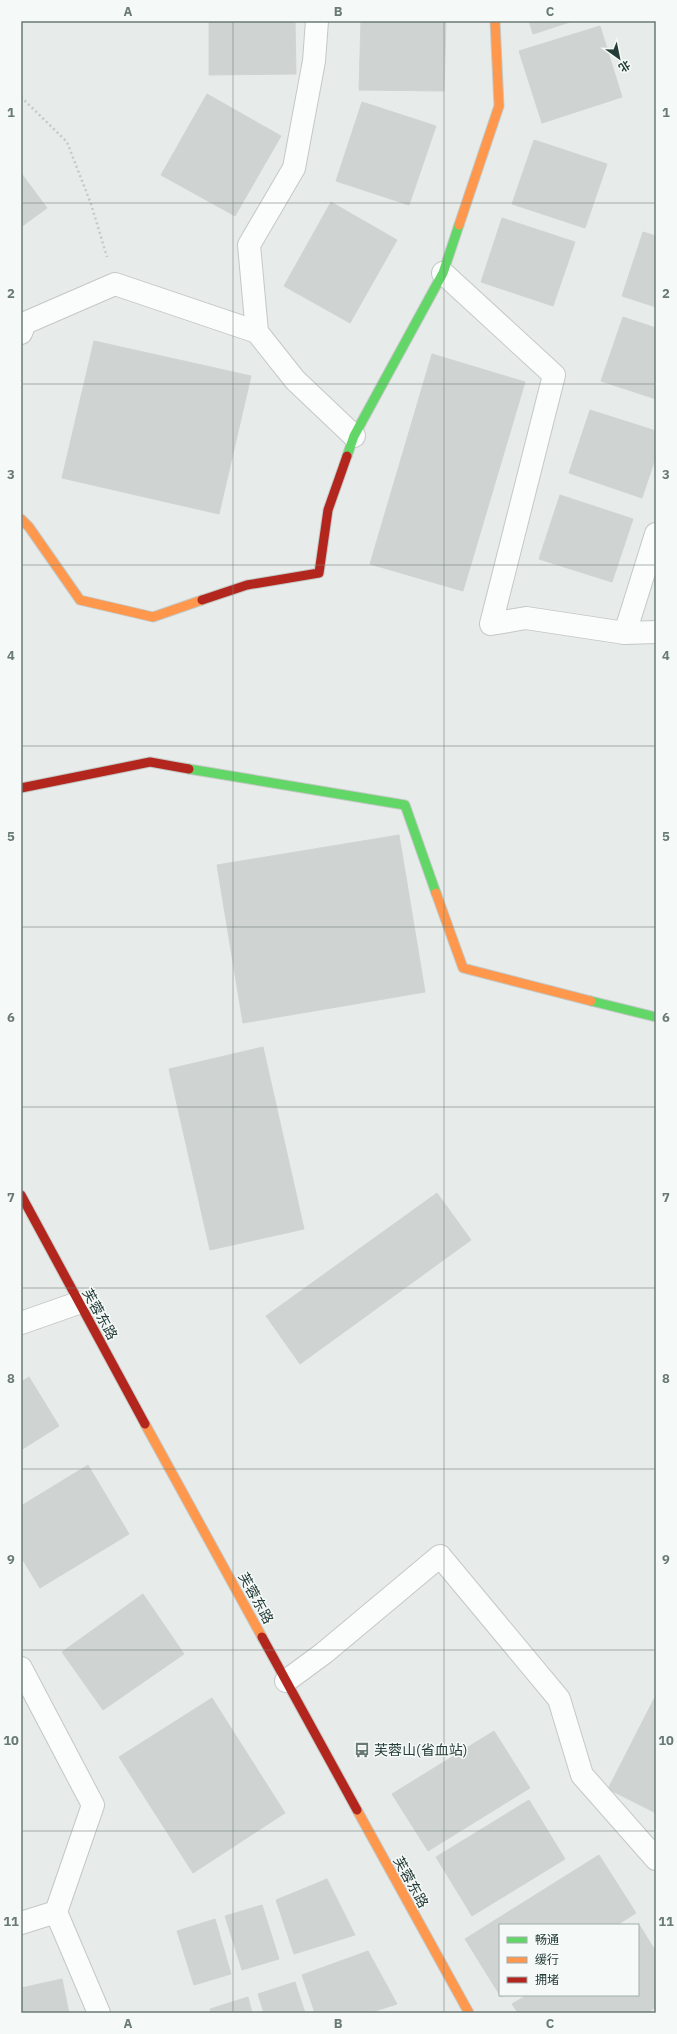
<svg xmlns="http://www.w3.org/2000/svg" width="677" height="2034" viewBox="0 0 677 2034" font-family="'IBM Plex Sans','Noto Sans SC',sans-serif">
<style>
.building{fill:#cfd4d2;stroke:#d0d4d2}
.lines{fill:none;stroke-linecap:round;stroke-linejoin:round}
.street-casing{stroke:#c4c8c6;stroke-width:24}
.fast-casing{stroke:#c3c9c6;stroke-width:11}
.slow-casing{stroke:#c3c9c6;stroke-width:11}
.jam-casing{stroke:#c3c9c6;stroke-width:11}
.path{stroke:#c2cbc8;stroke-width:2.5;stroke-dasharray:2 3;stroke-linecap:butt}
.street{stroke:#fbfcfc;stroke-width:22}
.fast{stroke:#63d668;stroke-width:9}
.slow{stroke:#ff974d;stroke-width:9}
.jam{stroke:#b3261e;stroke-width:9}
.grid{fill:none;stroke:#697a76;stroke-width:1;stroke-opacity:0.55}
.labels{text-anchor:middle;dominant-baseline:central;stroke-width:3;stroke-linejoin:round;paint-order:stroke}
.street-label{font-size:14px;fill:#253d38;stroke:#f5f9f8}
.poi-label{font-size:14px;fill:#253d38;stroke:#f5f9f8;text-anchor:start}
.neatline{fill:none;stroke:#697a76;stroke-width:1.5}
.grid-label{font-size:13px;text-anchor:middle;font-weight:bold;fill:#697a76}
</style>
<rect width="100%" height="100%" fill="#e7ebe9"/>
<g class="building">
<path d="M209,21H295L296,74L209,75Z"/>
<path d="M361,21H446L444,91L359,90Z"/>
<path d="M529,21H573L533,34Z"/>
<path d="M600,26L622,97L542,123L519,51Z"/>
<path d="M207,94L281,136L235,216L161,175Z"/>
<path d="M362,102L436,126L409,205L336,181Z"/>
<path d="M534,140L607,164L585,228L512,204Z"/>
<path d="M21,173L47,208L21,227Z"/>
<path d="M331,202L397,240L350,323L284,286Z"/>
<path d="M502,218L575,242L553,306L481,282Z"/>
<path d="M643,232L656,236V307L622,296Z"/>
<path d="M623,317L656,328V399L601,381Z"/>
<path d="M94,341L251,376L219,514L62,478Z"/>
<path d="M432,354L525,382L463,591L370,564Z"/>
<path d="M590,410L656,431V456L642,498L569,473Z"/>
<path d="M560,495L633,519L612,582L539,559Z"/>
<path d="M399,835L425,992L243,1023L217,865Z"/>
<path d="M263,1047L304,1229L210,1250L169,1069Z"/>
<path d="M437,1193L471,1240L300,1364L266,1316Z"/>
<path d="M29,1377L59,1426L21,1450V1382Z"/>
<path d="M88,1465L129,1534L40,1588L21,1557V1506Z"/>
<path d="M143,1594L184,1654L103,1710L62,1652Z"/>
<path d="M656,1695V1813L608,1789Z"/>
<path d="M212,1698L285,1813L193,1873L119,1757Z"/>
<path d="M494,1731L530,1788L428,1851L392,1794Z"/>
<path d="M529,1800L565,1859L472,1916L436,1857Z"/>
<path d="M599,1855L636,1913L617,1925H500V1995H505L501,1997L465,1939Z"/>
<path d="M327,1879L355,1935L294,1954L276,1900Z"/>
<path d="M262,1905L279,1959L242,1970L225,1916Z"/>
<path d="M215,1919L231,1974L194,1985L177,1931Z"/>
<path d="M640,1926L656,1952V2007L647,2013H518L512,2004L527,1995H638V1927Z"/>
<path d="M368,1951L397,2004L369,2013H315L302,1975Z"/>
<path d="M62,1979L69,2013H21V1988Z"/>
<path d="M295,1982L305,2013H264L258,1994Z"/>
<path d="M248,1997L252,2013H211L210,2009Z"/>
</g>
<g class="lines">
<defs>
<g id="street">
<path d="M317,21L314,61L294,168L249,245L257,332L295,380L354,436"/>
<path d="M443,273L554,375L491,624L526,618L625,633L656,632"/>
<path d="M21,333L25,323L115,284L257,332"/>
<path d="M625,633L656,534"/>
<path d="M21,1323L78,1303"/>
<path d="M21,1668L93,1805L56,1912L21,1923"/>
<path d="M286,1681L324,1653L440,1556L559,1699L582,1775L656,1859"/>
<path d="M56,1912L99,2013"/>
</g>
<g id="fast">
<path d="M347,456L354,436L443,273L459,225"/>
<path d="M189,769L405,805L436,893"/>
<path d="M591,1001L656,1017"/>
</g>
<g id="slow">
<path d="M459,225L499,106L495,21"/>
<path d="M21,519L29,527L80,600L153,617L202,600"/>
<path d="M436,893L463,968L591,1001"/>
<path d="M145,1424L262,1637"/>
<path d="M357,1810L469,2013"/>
</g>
<g id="jam">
<path d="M202,600L247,585L319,573L328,510L347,456"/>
<path d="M21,788L150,762L189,769"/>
<path d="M21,1195L145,1424"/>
<path d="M262,1637L357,1810"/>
</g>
</defs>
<use href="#street" class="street-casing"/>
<use href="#fast" class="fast-casing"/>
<use href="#slow" class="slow-casing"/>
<use href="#jam" class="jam-casing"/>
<path class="path" d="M21,97L67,142L91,204L107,257"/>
<use href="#street" class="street"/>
<use href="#fast" class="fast"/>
<use href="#slow" class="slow"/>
<use href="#jam" class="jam"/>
</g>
<path class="grid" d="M233,21V2013M444,21V2013M21,203H656M21,384H656M21,565H656M21,746H656M21,927H656M21,1107H656M21,1288H656M21,1469H656M21,1650H656M21,1831H656"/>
<defs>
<symbol id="bus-bare" viewBox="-9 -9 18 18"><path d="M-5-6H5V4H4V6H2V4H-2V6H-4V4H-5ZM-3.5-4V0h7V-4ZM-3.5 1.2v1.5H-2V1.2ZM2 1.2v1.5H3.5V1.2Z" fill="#697a76" stroke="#f5f9f8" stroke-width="2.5" paint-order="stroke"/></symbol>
</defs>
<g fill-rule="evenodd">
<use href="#bus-bare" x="351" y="1739" width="22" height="22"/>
</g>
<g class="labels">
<g class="street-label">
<text transform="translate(100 1314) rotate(61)">芙蓉东路</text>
<text transform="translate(256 1598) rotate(61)">芙蓉东路</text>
<text transform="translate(411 1882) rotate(61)">芙蓉东路</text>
</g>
<g class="poi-label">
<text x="374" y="1750">芙蓉山(省血站)</text>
</g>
</g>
<rect width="677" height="2034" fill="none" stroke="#f5f9f8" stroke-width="44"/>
<rect x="499" y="1924" width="140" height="72" fill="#f5f9f8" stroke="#a2aeab"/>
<rect x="507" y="1937" width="20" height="6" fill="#63d668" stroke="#a2aeab"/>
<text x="535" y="1944" font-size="12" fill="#253d38">畅通</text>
<rect x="507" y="1957" width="20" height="6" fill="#ff974d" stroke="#a2aeab"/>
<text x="535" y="1964" font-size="12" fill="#253d38">缓行</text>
<rect x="507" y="1977" width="20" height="6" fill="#b3261e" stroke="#a2aeab"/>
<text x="535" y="1984" font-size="12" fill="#253d38">拥堵</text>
<g transform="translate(619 58) rotate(147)" stroke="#f5f9f8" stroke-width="3" paint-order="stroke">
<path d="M0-3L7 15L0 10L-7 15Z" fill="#253d38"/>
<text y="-6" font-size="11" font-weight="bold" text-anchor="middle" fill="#253d38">北</text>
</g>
<rect x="22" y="22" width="633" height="1990" class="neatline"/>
<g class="grid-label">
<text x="128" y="16">A</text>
<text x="338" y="16">B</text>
<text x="550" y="16">C</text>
<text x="11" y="117">1</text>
<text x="666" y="117">1</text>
<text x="11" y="298">2</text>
<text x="666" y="298">2</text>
<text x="11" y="479">3</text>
<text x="666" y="479">3</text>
<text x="11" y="660">4</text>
<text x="666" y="660">4</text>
<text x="11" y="841">5</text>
<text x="666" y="841">5</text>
<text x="11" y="1022">6</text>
<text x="666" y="1022">6</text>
<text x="11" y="1202">7</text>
<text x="666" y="1202">7</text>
<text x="11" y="1383">8</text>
<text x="666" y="1383">8</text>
<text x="11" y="1564">9</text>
<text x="666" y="1564">9</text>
<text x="11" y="1745">10</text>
<text x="666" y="1745">10</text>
<text x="11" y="1926">11</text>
<text x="666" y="1926">11</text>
<text x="128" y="2028">A</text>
<text x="338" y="2028">B</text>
<text x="550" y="2028">C</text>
</g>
</svg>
